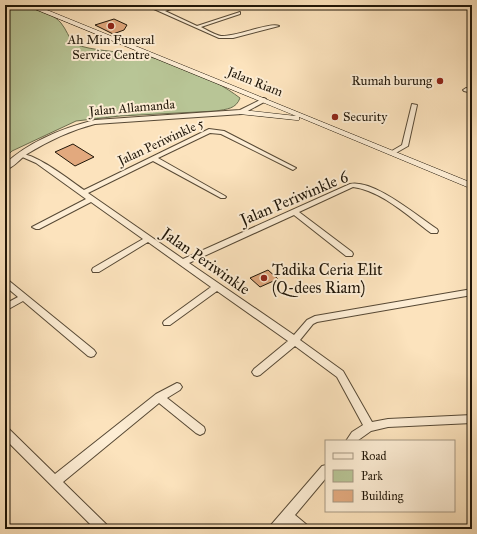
<svg xmlns="http://www.w3.org/2000/svg" width="477" height="534" viewBox="0 0 477 534" font-family="'IM FELL Great Primer',serif">
<style>
.green{fill:#b8c596;stroke:#6c6e4f}
.building{fill:#e2a97e;stroke:#201608}
.lines{fill:none;stroke-linecap:round;stroke-linejoin:round}
.minor-casing{stroke:#574935;stroke-width:2}
.tertiary-casing{stroke:#574935;stroke-width:2}
.secondary-casing{stroke:#201608;stroke-width:1}
.minor{fill:#fdedd4;fill-rule:evenodd}
.tertiary{fill:#fdedd4;fill-rule:evenodd}
.secondary{fill:#fdedd4;fill-rule:evenodd}
.poi-dot{fill:#8f2418;stroke:#fdedd4;stroke-width:1.5}
.labels{text-anchor:middle;dominant-baseline:central;stroke-width:4;stroke-linejoin:round;paint-order:stroke}
.far-poi-label{font-size:13px;fill:#201608;stroke:#fdedd4}
.far-street-label{font-size:13px;fill:#201608;stroke:#fdedd4}
.street-label{font-size:16px;fill:#201608;stroke:#fdedd4}
.poi-label{font-size:16px;fill:#201608;stroke:#fdedd4;text-anchor:start}
</style>
<rect width="100%" height="100%" fill="#fce3bd"/>
<filter id="stains"><feTurbulence type="fractalNoise" baseFrequency=".005" numOctaves="4"/><feColorMatrix values="0 0 0 0 .2 0 0 0 0 .09 0 0 0 0 .02 0 0 0 .5 -.17"/></filter>
<radialGradient id="worn" r=".72"><stop offset=".6" stop-color="#630" stop-opacity="0"/><stop offset="1" stop-color="#630" stop-opacity=".3"/></radialGradient>
<path class="green" d="M5,5C22,5 49,9 61,23C66,29 69,38 74,44C94,51 114,51 135,54C171,60 211,76 240,98C236,109 227,109 216,111L120,116L76,121L12,151L5,158Z"/>
<g class="building">
<path d="M114,19L127,25L124,30L113,34L95,25Z"/>
<path d="M73,144L94,157L75,166L55,152Z"/>
<path d="M268,270L278,279L260,287L250,278Z"/>
</g>
<g class="lines">
<defs>
<g id="minor">
<path d="M76,5H80V7L77,8Z"/>
<path d="M145,5H150L161,10L177,5H183L165,11L197,26L240,12V14L201,27C207,30 215,35 221,36C236,37 270,22 279,26L233,38H219Z"/>
<path d="M466,88L472,89V93L464,91L463,90Z"/>
<path d="M412,104L417,105L408,146L394,154H390V152L402,145Z"/>
<path d="M209,129L224,131L296,168L293,170L221,134L210,133L158,158L225,196L226,197L225,198H221L153,161L88,193L183,259L350,184C374,179 417,216 437,229L438,231L437,233H431C408,216 382,191 353,187L299,212L352,252L353,254L352,256H346L294,215L189,263L294,335L307,320L315,316L472,289V295L317,322L313,324L300,340L343,371L372,422L388,419L472,415V423L388,427L371,431L357,441H346L352,432L363,425L337,377L295,346L260,375L257,376L254,375L252,372L254,369L288,341L217,291L170,325H164L163,323L164,321L211,287L148,242L99,272H93L92,270L93,268L143,239L91,202L39,229H36L32,227L86,199L36,163L20,156V154C34,152 71,181 84,190Z"/>
<path d="M5,279L8,280L94,350L96,353L94,356L91,357L88,356L23,301L5,311V304L18,297L5,286Z"/>
<path d="M177,383L180,384L182,387L180,390L167,398L204,427L205,430L204,433L200,435L196,433L159,403L63,482L107,525L109,529H95L5,439V427L9,429L55,474L156,394Z"/>
<path d="M326,465V478L295,515L307,525L309,529H294L287,524L283,529H269L271,525L322,466Z"/>
</g>
<path id="tertiary" d="M264,98L266,99V101L242,114L95,124C71,130 48,141 27,154C20,159 13,168 5,170V164C30,141 63,128 95,120L240,110Z"/>
<path id="secondary" d="M25,5H34L52,12L472,183V189L299,117V120H296L239,114L238,112L242,110L296,116Z"/>
</defs>
<use href="#minor" class="minor-casing"/>
<use href="#tertiary" class="tertiary-casing"/>
<use href="#secondary" class="secondary-casing"/>
<use href="#minor" class="minor"/>
<use href="#tertiary" class="tertiary"/>
<use href="#secondary" class="secondary"/>
</g>
<g class="poi-dot">
<circle cx="111" cy="26" r="4"/>
<circle cx="440" cy="81" r="4"/>
<circle cx="335" cy="117" r="4"/>
<circle cx="264" cy="278" r="4"/>
</g>
<g class="labels">
<g class="far-poi-label">
<text x="111" y="40">Ah Min Funeral<tspan x="111" dy="15">Service Centre</tspan></text>
<text x="432" y="81" text-anchor="end">Rumah burung</text>
<text x="343" y="117" text-anchor="start">Security</text>
</g>
<g class="far-street-label">
<text transform="translate(255 82) rotate(22)">Jalan Riam</text>
<text transform="translate(132 108) rotate(-5)">Jalan Allamanda</text>
<text transform="translate(161 142) rotate(-25)">Jalan Periwinkle 5</text>
</g>
<g class="street-label">
<text transform="translate(294 198) rotate(-23)">Jalan Periwinkle 6</text>
<text transform="translate(206 261) rotate(35)">Jalan Periwinkle</text>
</g>
<g class="poi-label">
<text x="272" y="269">Tadika Ceria Elit<tspan x="272" dy="18">(Q-dees Riam)</tspan></text>
</g>
</g>
<rect width="477" height="534" fill="none" stroke="#fce3bd" stroke-width="20"/>
<rect x="6" y="6" width="465" height="522" fill="none" stroke="#201608" stroke-width="2"/>
<rect x="10" y="10" width="457" height="514" fill="none" stroke="#201608"/>
<rect x="325" y="440" width="130" height="72" fill="#fdedd4" stroke="#a59782"/>
<rect x="333" y="453" width="20" height="6" fill="#fdedd4" stroke="#a59782"/>
<text x="361" y="460" font-size="12" fill="#201608">Road</text>
<rect x="333" y="470" width="20" height="12" fill="#b8c596" stroke="#a59782"/>
<text x="361" y="480" font-size="12" fill="#201608">Park</text>
<rect x="333" y="490" width="20" height="12" fill="#e2a97e" stroke="#a59782"/>
<text x="361" y="500" font-size="12" fill="#201608">Building</text>
<rect width="100%" height="100%" filter="url(#stains)"/>
<rect width="100%" height="100%" fill="url(#worn)"/>
</svg>
